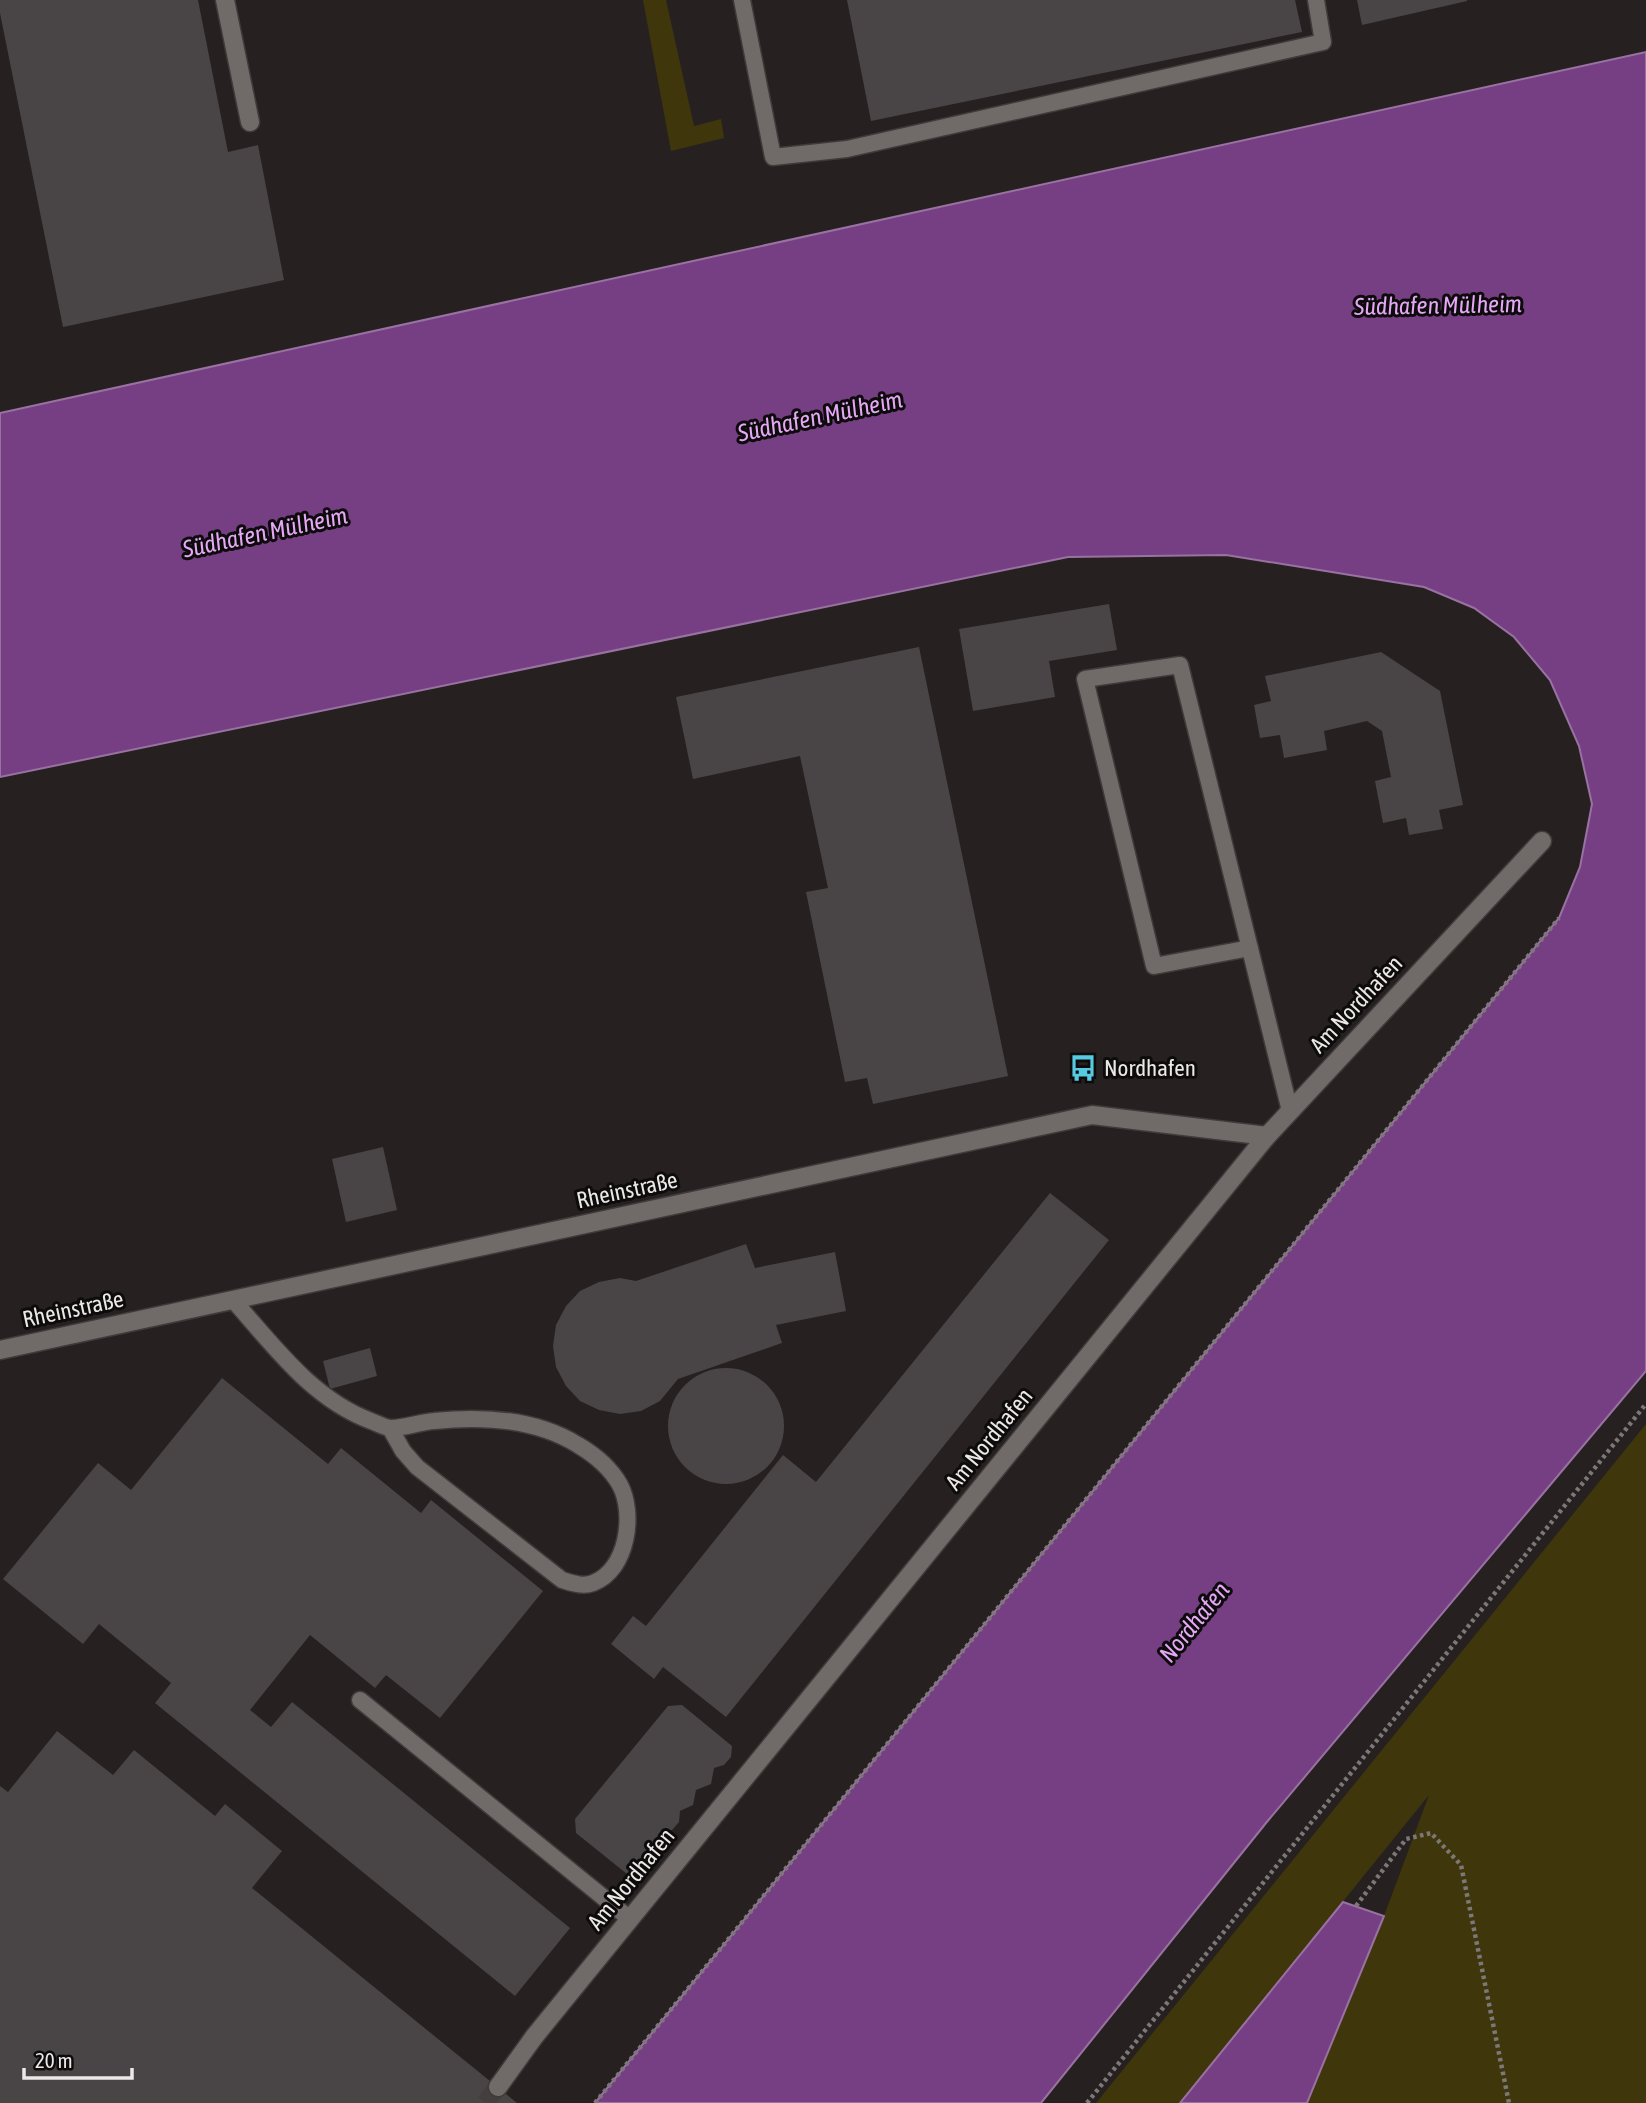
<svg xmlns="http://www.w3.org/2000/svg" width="1646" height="2103" viewBox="0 0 1646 2103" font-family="'Asap Condensed',sans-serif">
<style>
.green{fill:#3f360b}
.water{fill:#763f84;stroke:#9972a2;stroke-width:2}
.building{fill:#494446}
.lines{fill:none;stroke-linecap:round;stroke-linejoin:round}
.minor-tunnel{stroke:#443f3e;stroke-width:18;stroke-dasharray:18 9;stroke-linecap:butt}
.service-casing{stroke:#3f3b3b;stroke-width:19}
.minor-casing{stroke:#3f3b3b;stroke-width:21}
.path{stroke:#7c7877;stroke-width:4.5;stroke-dasharray:3.5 3.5;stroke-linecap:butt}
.service{stroke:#706a69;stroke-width:16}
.minor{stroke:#706a69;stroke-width:18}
.labels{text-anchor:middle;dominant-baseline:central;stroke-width:6;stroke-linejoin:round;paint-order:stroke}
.street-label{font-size:23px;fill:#ebe8e7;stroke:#0d0b0b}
.poi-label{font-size:23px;fill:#ebe8e7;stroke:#0d0b0b;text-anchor:start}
.water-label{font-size:24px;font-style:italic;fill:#e4a8f5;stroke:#0d0b0b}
</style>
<rect width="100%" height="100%" fill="#262120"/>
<g class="green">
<path d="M643,0H666L694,126L721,119L724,138L671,151Z"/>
<path d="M1646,1424V2103H1307L1384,1916L1429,1795L1180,2103H1096Z"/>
</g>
<g class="water">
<path d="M1646,52V1371L1266,1823L1041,2103H595L1559,918L1580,867L1592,804L1579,746L1550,680L1514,637L1474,608L1424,587L1226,555L1068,557L0,777V413Z"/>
<path d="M1343,1902L1384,1916L1307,2103H1180Z"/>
</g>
<g class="building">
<path d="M0,0H198L228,152L258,145L284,280L63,327L0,13Z"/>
<path d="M847,0H1295L1302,32L871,121Z"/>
<path d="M1357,0H1467V1L1362,25Z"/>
<path d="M1109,604L1117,650L1049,661L1055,697L973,711L959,629Z"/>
<path d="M919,647L1008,1076L873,1104L867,1078L845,1082L806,892L828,888L800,756L693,779L676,697Z"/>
<path d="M1381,652L1440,691L1463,805L1439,810L1443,829L1409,835L1406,818L1383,823L1375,781L1391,777L1382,731L1367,721L1324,731L1327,750L1284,758L1280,735L1260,738L1254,705L1271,701L1265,676Z"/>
<path d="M383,1147L397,1210L346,1222L332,1159Z"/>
<path d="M1050,1193L1109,1240L726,1717L663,1667L654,1679L611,1644L633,1616L646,1626L783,1455L816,1482Z"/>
<path d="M746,1244L755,1268L835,1252L846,1311L776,1325L782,1343L678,1379L660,1401L641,1411L620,1414L599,1410L580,1401L566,1386L556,1367L553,1346L556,1325L566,1306L580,1291L599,1282L620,1278L636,1281Z"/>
<path d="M370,1348L377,1376L330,1389L323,1361Z"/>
<circle cx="726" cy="1426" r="58"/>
<path d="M222,1378L328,1464L341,1448L421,1513L431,1500L543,1591L440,1718L386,1675L375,1688L310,1635L250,1710L271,1727L292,1702L570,1928L515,1996L155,1703L171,1683L99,1624L83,1644L3,1579L98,1463L131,1490Z"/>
<path d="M682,1705L732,1746L731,1757L724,1765L714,1768L711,1784L696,1790L693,1805L680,1811L679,1822L672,1830L662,1833V1843L655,1851L645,1854L641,1868L627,1874L576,1833L575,1819L668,1706Z"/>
<path d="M57,1731L113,1775L134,1750L215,1816L225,1804L282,1851L252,1888L517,2103H0V1786L8,1792Z"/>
</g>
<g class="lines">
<path class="minor-tunnel" d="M485,2103L498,2087"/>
<defs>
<g id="service">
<path d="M742,0L773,157L847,149L1323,42L1316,0"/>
<path d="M1250,948L1154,966L1085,679L1180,665L1290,1111"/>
<path d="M233,1300C274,1346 312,1399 371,1421C377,1423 385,1428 391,1428C405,1428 420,1422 434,1421C481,1416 536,1419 578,1445C595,1455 610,1467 620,1485C635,1513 628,1570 593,1583C583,1587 572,1583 562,1580L417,1467L403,1451L390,1428"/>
<path d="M360,1700L630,1919"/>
</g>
<g id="minor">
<path d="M225,0L250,122"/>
<path d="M0,1350L1092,1115L1267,1136"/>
<path d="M498,2087L534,2037L1267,1136L1542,841"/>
</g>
</defs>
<use href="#service" class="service-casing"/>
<use href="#minor" class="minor-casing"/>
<g class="path">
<path d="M1356,1906L1406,1839L1431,1833L1461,1865L1509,2103"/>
<path d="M595,2103L1559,918"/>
<path d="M1087,2103L1646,1404"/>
</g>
<use href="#service" class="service"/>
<use href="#minor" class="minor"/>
</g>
<defs>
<symbol id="bus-bare" viewBox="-9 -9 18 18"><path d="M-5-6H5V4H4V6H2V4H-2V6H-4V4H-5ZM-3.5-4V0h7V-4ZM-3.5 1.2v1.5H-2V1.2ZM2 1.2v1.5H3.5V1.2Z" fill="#58c9e3" stroke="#0d0b0b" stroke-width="2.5" paint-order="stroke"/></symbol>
</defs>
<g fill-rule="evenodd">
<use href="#bus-bare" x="1064" y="1049" width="38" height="38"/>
</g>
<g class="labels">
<g class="street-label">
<text transform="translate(1356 1004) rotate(-47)">Am Nordhafen</text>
<text transform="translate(627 1190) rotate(-12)">Rheinstraße</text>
<text transform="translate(73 1309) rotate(-12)">Rheinstraße</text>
<text transform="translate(989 1439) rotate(-51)">Am Nordhafen</text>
<text transform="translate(631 1879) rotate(-51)">Am Nordhafen</text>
</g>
<g class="poi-label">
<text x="1104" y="1068">Nordhafen</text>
</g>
<g class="water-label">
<text transform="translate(1438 305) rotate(-1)">Südhafen Mülheim</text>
<text transform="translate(820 416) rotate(-12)">Südhafen Mülheim</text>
<text transform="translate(265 532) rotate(-12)">Südhafen Mülheim</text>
<text transform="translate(1194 1622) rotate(-51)">Nordhafen</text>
</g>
</g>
<path d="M24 2068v10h108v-10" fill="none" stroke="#ebe8e7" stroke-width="3.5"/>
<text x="35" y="2068" font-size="21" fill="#ebe8e7" stroke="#0d0b0b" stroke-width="5" paint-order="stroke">20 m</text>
</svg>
